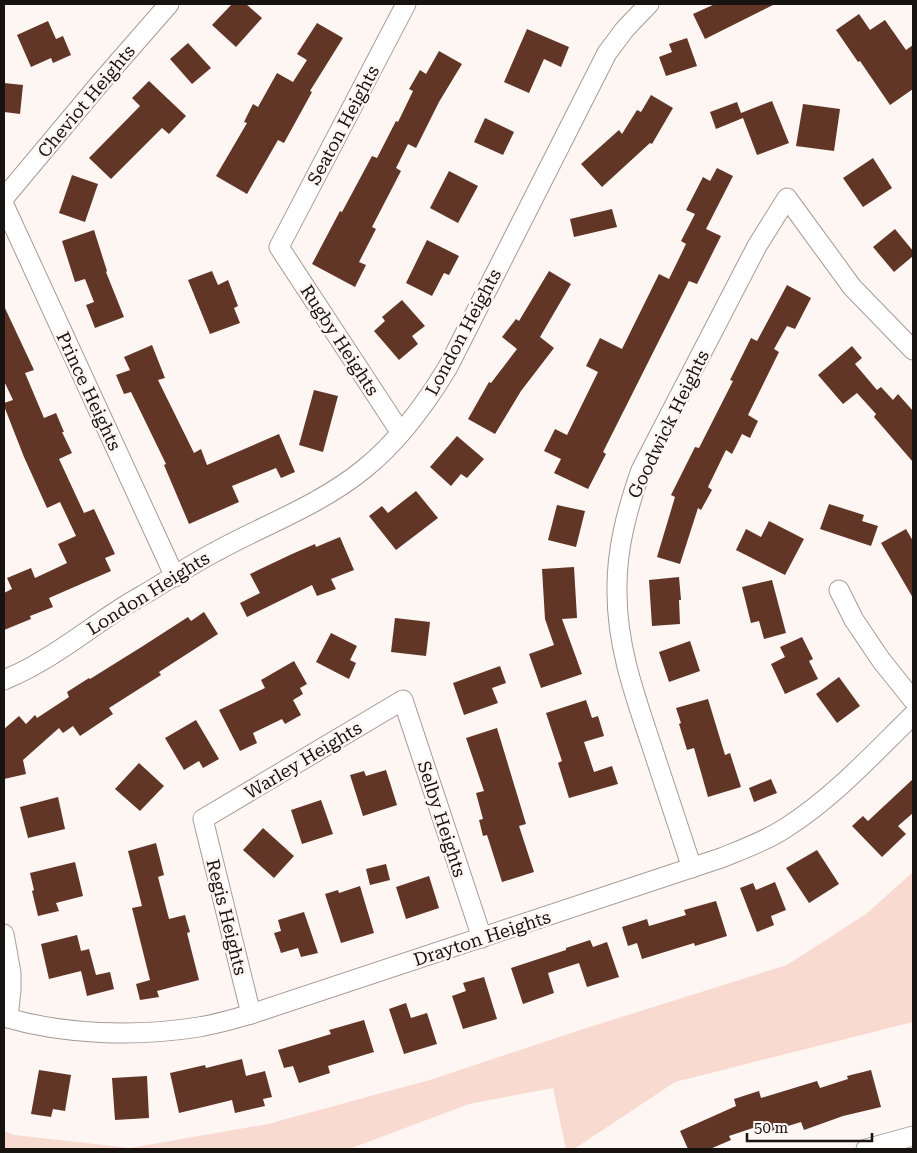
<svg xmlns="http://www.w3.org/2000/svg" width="917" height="1153" viewBox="0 0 917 1153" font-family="'Roboto Serif',serif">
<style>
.green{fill:#f8dad0}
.building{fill:#623626}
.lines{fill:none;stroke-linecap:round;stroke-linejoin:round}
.minor-casing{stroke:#a69a96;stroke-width:21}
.minor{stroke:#fff;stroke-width:19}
.labels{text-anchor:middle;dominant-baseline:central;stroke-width:5;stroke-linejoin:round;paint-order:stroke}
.street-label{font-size:18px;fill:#171311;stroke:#fef6f3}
</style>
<rect width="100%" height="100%" fill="#fef6f3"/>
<path class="green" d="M913,872V1022L675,1082L574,1149H566L553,1088L469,1104L349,1149H4V1131L14,1135L130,1148L268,1124L433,1079L577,1031L787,965L866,914Z"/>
<g class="building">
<path d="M232,4H246L262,18L236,47L212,25Z"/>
<path d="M715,4H775L705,39L693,14Z"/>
<path d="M859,14L870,30L885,20L906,50L913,45V89L890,105L860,61L858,62L836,30Z"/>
<path d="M48,21L56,39L63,36L71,55L53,63L51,58L31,67L17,35Z"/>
<path d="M317,23L343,38L310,91L312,92L284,143L278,140L247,194L216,176L247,123L244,122L253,104L258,107L277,73L293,82L307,60L297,54Z"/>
<path d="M527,29L569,47L561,67L544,59L529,93L504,82Z"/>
<path d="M687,38L697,66L666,76L659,57L672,52L669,44Z"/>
<path d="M188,43L211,68L192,84L170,59Z"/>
<path d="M439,51L462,64L439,102L416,148L408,144L396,168L401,171L372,227L376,229L359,262L366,265L355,287L312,264L340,211L342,212L372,156L377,158L396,121L398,122L413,91L409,89L420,70L426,74Z"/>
<path d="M149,81L186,116L169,134L162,128L111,179L89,158L140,106L132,98Z"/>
<path d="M4,83L23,85L20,114L4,112Z"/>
<path d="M651,95L673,108L652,144L650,143L602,187L581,164L619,130L622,134L637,110L641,112Z"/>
<path d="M772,101L789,143L757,155L743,118L716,129L710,112L737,102L741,113Z"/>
<path d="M803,104L840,109L834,151L796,146Z"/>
<path d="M485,118L514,132L503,155L474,142Z"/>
<path d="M873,158L892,188L863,207L843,178Z"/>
<path d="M717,168L733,176L706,229L721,236L697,284L689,281L603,452L606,454L588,489L554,473L561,459L544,451L555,429L567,435L598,372L586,366L600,338L622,349L659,274L669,279L686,244L681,241L695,214L686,210L703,177L710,181Z"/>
<path d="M449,171L478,186L458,223L430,208Z"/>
<path d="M72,175L98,184L85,222L59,213Z"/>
<path d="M612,209L617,227L574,237L570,219Z"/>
<path d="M895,229L913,251V256L894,272L873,247Z"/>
<path d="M94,230L107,271L106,272L124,317L95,328L86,305L94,302L85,279L75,282L62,241Z"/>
<path d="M427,240L459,256L449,275L444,273L432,296L406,283Z"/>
<path d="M212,271L218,285L228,280L238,306L234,308L240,323L210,334L188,280Z"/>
<path d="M549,271L571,284L540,337L554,348L521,391L495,434L468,419L489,382L491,383L517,349L502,337L516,319L519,321Z"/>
<path d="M787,285L811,298L795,329L787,326L774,349L779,352L748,415L758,421L750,438L742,434L732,454L726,450L708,487L712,490L701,510L698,508L680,564L657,557L675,497L671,495L695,447L699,448L733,381L730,380L751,338L757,341Z"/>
<path d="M402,300L425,326L412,336L418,344L399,360L374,331L385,321L382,317Z"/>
<path d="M4,306L34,370L25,373L44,418L56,413L64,432H62L72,453L59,459L84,513L94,509L115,554L105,558L111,571L49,598L53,607L30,616L31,619L4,630V593L12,589L7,578L31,568L35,578L67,563L58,544L76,536L60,502L47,508L24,457L4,406V403L13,400L4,381Z"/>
<path d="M152,345L165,378L158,380L194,453L201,449L207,465L279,434L295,472L281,478L276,468L232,486L239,502L189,524L164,465L166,464L131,392L124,394L116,375L130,370L124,357Z"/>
<path d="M852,346L862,358L855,364L877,390L881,387L893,400L898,394L913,411V462L874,417L876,414L857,393L843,404L818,375Z"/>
<path d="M314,390L338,396L323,452L299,445Z"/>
<path d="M457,436L484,459L467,478L461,474L451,486L430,467Z"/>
<path d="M416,491L438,518L396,550L369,516L382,506L388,513Z"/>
<path d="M829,504L864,515L862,521L878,526L871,546L820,529Z"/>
<path d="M557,505L585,511L576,547L548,540Z"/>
<path d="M769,521L804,539L785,575L736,550L746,529L761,537Z"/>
<path d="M906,529L913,541V598L881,543Z"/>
<path d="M340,537L354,570L331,579L336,589L317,596L312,585L247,617L240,603L260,593L250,574L292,554L315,544L316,547Z"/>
<path d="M574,567L577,618L562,619L582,674L541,688L529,654L554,645L545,619L542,569Z"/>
<path d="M679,577L681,600H679L680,624L652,626L649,580Z"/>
<path d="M772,580L786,633L764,639L759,621L751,623L742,587Z"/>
<path d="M204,612L218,634L159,672L161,675L109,708L113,714L80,736L73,726L63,733L59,728L23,760L26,774L4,779V729L19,716L26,724L35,715L37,718L69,697L67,692L89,678L90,679L143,646L188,617L191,621Z"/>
<path d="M395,618L430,622L426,656L391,652Z"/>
<path d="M331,633L357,646L350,660L356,663L349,679L316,662Z"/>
<path d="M802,637L813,659L809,661L818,679L785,694L771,664L785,657L780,647Z"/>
<path d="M690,641L700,671L669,682L659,652Z"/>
<path d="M294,661L307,684L300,688L303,694L293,700L301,715L285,724L282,719L253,733L257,743L240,751L219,710L265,688L261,680Z"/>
<path d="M500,666L506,683L492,688L498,703L464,715L453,683Z"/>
<path d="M839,677L860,706L837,723L816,694Z"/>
<path d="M708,699L725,755L730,753L741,787L708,797L694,748L687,750L679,724L681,723L676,708Z"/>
<path d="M586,700L592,718L598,716L604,736L584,742L594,772L612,766L618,784L569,798L558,763L562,761L546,713Z"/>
<path d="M196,720L219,759L203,768L199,761L184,770L165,738Z"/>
<path d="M497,728L526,824L519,826L534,872L502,882L487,835L483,836L479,820L483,819L476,793L484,791L466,738Z"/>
<path d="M139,763L164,786L140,811L115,789Z"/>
<path d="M386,770L397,805L363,816L350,775L364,771L366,776Z"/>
<path d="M771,779L777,793L754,802L749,788Z"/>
<path d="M913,779V813L898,826L906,834L882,857L852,826L863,816L868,821Z"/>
<path d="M58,797L65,829L28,838L20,807Z"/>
<path d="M321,800L333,834L302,844L291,810Z"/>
<path d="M263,828L294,856L274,878L243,850Z"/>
<path d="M156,843L164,875L158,877L169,919L185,915L190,932L187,933L199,980L157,991L159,997L140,1000L136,984L150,980L132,908L142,906L128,851Z"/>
<path d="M817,850L839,884L809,903L786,868Z"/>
<path d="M75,862L83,896L56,903L59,911L38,916L32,891L34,890L30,873Z"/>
<path d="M386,864L390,880L370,885L366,869Z"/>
<path d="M429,876L439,908L406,919L396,887Z"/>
<path d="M775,882L786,910L771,916L774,925L757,932L740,888L753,883L756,890Z"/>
<path d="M360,886L374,933L341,943L325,894L338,890L339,893Z"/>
<path d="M716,901L727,936L695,946L694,943L642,959L637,943L628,946L622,927L647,919L649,926L686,915L684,910Z"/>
<path d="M304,912L318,953L301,957L298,948L281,953L274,933L281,931L278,920Z"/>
<path d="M77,935L81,951L89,949L96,975L110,972L114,989L87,996L81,971L49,979L41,944Z"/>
<path d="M590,940L593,947L607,942L619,977L587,987L579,963L548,973L554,993L523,1004L511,968L566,950V948Z"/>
<path d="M484,977L497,1019L463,1029L452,996L466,991L463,983Z"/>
<path d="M406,1003L411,1018L427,1013L437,1044L404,1054L389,1009Z"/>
<path d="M364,1020L374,1052L328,1066L330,1073L299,1083L293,1066L284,1068L278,1050L331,1034L329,1030Z"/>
<path d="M242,1059L246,1076L265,1071L272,1097L263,1099L265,1106L235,1113L232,1100L179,1113L170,1073L205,1065L206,1068Z"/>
<path d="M39,1070L71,1075L65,1111L53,1109L51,1117L31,1114Z"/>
<path d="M871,1070L881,1107L843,1116L804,1130L801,1122L768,1132L765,1124L729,1136L731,1140L710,1149H688L680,1131L736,1106L734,1099L759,1091L761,1098L817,1081L820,1088L848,1079L847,1076Z"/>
<path d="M147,1076L149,1118L115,1120L112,1078Z"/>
</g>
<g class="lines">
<defs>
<g id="minor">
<path d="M4,198L101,82L169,4"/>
<path d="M4,205L175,577"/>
<path d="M401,433L279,247L406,4"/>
<path d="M839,590L854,620L881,660L913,700"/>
<path d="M4,680C15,675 27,670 38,663C74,643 106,615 143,595C167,581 190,565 215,552C264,525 320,505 364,469C399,441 425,405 448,367L607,53L625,29L649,4"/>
<path d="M692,868C678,826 664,784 650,741C634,693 617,645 617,593C616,550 627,510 641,470L757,246L787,198L852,287L913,350"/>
<path d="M4,934L11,973V990L8,1018"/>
<path d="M251,1014L203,819L403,700L482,938"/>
<path d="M4,1017C64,1035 137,1037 199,1027C216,1024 234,1019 251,1014L721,858C743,849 766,841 787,827C834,797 873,754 913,715"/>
<path d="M866,1149L913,1136"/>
</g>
</defs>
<use href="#minor" class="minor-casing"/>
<use href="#minor" class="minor"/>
</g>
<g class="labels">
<g class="street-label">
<text transform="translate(86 101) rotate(-50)">Cheviot Heights</text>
<text transform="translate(343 125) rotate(-62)">Seaton Heights</text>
<text transform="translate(463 332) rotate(-62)">London Heights</text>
<text transform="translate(340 340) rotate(57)">Rugby Heights</text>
<text transform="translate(89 391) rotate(65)">Prince Heights</text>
<text transform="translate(668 424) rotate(-64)">Goodwick Heights</text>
<text transform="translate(148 593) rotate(-32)">London Heights</text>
<text transform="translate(303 760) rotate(-31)">Warley Heights</text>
<text transform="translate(442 819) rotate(72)">Selby Heights</text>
<text transform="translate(227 917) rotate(76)">Regis Heights</text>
<text transform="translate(482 938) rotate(-18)">Drayton Heights</text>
</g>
</g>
<rect width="917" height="1153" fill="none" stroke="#171311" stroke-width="10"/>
<path d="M747 1133v8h125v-8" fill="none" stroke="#171311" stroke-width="2.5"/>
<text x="754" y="1133" font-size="15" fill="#171311" stroke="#fef6f3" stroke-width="4" paint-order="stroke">50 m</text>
</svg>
